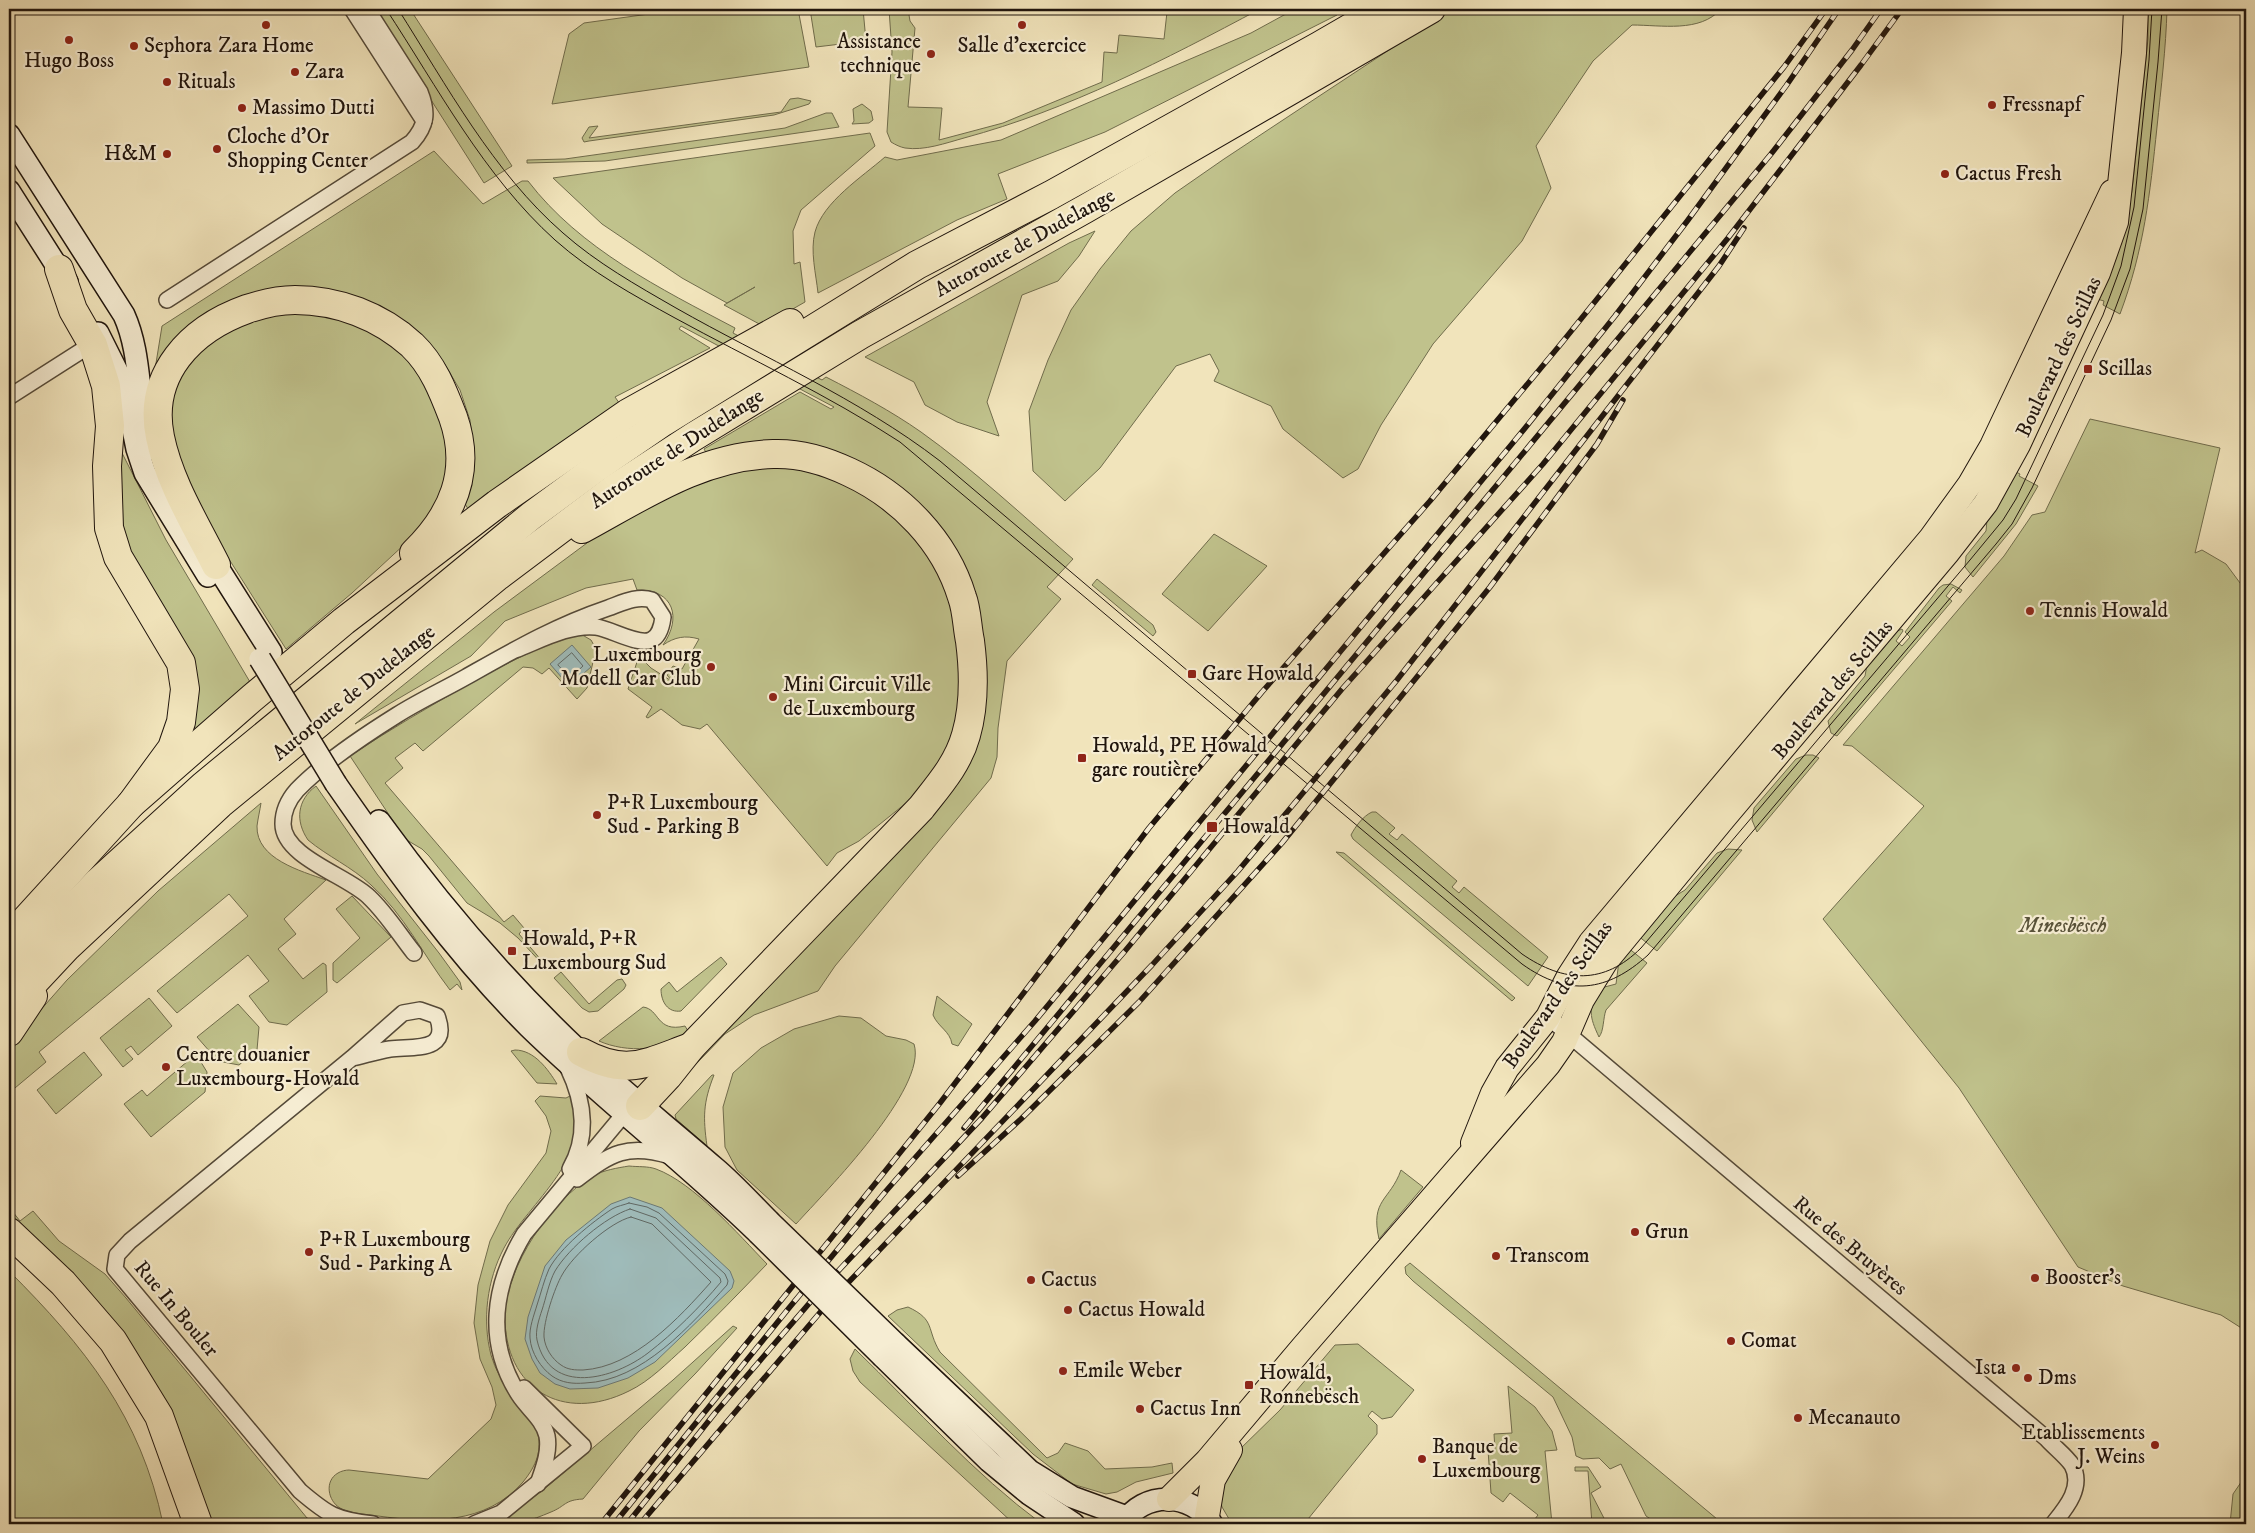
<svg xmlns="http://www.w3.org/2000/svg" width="2255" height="1533" viewBox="0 0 2255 1533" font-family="'IM FELL DW Pica',serif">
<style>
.green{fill:#c0c28c;stroke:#706c4c}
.water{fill:#9fbcbb;stroke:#6c7975}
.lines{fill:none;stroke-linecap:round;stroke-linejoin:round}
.shore{stroke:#606864;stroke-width:1}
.stream{stroke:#6c7975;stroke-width:5}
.street-casing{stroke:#544938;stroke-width:18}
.secondary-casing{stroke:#20150d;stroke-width:24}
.primary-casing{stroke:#20150d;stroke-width:26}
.highway-casing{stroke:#20150d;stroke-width:30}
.street{stroke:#f6edd3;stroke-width:15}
.secondary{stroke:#f6edd3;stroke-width:21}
.primary{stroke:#f1e4bb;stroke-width:24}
.highway{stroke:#f1e4bb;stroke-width:28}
.tram{stroke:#20150d;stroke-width:1}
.rail-casing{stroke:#20150d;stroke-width:5.5}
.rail{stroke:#f6edd3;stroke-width:4;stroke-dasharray:11;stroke-linecap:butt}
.secondary-bridge-casing{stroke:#20150d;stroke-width:24;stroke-linecap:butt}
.secondary-bridge{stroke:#f6edd3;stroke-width:21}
.poi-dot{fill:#8f2418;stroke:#f6edd3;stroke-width:2}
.labels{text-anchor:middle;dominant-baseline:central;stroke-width:4.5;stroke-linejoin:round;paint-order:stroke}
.poi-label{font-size:21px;fill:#20150d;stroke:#f6edd3;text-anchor:start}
.street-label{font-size:21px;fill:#20150d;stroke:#f6edd3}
.park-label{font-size:21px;font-style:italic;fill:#585239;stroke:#f6edd3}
</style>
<rect width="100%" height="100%" fill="#f1e4bb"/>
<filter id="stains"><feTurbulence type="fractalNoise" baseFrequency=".004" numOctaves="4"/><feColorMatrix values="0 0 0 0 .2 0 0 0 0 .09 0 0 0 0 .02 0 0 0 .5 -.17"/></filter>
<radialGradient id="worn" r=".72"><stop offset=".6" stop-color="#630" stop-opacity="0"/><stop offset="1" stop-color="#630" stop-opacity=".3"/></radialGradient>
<g class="green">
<path d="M373,9H410L512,166L484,183Z"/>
<path d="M685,9H798L809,67L552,104L569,34L584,23Z"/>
<path d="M810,9H863L866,41L816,47Z"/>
<path d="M889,9H908L910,21L915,28L908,107L942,108L939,140L1003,123L1102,82L1104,52L1117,53L1119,35L1164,39L1167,12L1187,13L1188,9H1260C1166,59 1068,110 964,138C946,143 924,151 905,148C900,147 896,145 891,142L887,132L892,52Z"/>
<path d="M1295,9H1332L1337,15L1105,132L998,174L1007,199L957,220L818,293C816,274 810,251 815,232C823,202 862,177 885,157L897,160L1001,140L1251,33Z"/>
<path d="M1451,9H1721C1700,33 1661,25 1632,25L1593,61L1536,146L1551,188L1522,241L1433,344L1381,425L1358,469L1343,478L1283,429L1271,406L1214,381L1219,371L1210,354L1176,366L1100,468L1065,501L1033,471L1029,411L1048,360L1071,310L1100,269L1131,231L1175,193L1224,159Z"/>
<path d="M2148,9H2167C2166,48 2161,88 2157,127C2150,194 2144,250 2120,314L2103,305L2104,301L2097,299L2124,229L2132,191L2148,39Z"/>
<path d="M798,98L811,101L809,104L774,115L589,141L584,142L582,138L589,127L598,126L589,138L781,112L790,99Z"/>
<path d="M862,104L871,111L873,120L869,123L852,124L854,121L853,109Z"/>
<path d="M826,113H832L839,127L605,161L527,163V160L565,159L785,128Z"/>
<path d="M870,133L875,146L801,210L793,231L794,264L800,262L805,302L763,326L724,305L755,287L727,303L682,278L602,224L553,178Z"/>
<path d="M434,151L483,204L522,181H528C580,249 661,289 735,328L733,333L822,380L826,377C859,394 891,411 921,432C973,469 1024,517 1073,559L1047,587L1061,599L1007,661L998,728L997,757L991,778L835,966L818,991L754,1015L725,1034L675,1086L672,1083L957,775L977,611L860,465L708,456L704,449L800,392L831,409L834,407L681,326L679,329L710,348L615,397L622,407L468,509L464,502L471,480L474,456L470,420L460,390L444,363L422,337L265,295L152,388L162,326Z"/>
<path d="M1095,231L1079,256L1058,281L1022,295L987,402L999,436L957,422L925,405L914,382L865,357L1069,243Z"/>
<path d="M305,311L339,316L377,334L410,360L433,397L444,428L448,464L439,499L420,530L352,593L286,649L194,504L178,469L168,399L193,353L252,318Z"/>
<path d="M2090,419L2220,448L2195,553L2202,550L2226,564L2246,591V1331L2221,1315L2123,1286L2078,1267L1959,1088L1823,919L1924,806L1852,746L1843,745L2004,556L2032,515L2045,512Z"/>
<path d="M118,445L166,540L250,682L175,757L191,722L122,536Z"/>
<path d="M792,466L826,473L881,502L926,549L945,583L960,622L968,694L946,757L916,795L859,841L837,853L827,866L707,724L700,729L682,725L661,709L648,718L646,717L652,707L628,689L639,656L651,668L673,682L667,675L673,666L682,669L699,639C685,635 675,637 663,645C682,618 674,589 637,590L633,579L586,588L505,621L471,656L355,724L494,612L591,540L652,501L730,469Z"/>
<path d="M2014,471L2020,474L2019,476L2038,486L2016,524L1973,577L1965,567L1966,556L1986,531L1987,520Z"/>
<path d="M1214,534L1267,566L1208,631L1162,594Z"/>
<path d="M1097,579L1153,625L1156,632L1153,636L1092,585Z"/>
<path d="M1951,584L1962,590L1960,593L1953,587L1946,596L1952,601L1837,736L1831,733L1828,721L1865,676L1867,665L1893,633L1902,629L1903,631L1896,641L1902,646L1910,637L1905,632L1939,588L1943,585Z"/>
<path d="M579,633L591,640L596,649L587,688L577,699L549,668L542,674L533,668L523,667L423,751L415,743L395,758L403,768L385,783L504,922L513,915L524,928L519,934L548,968L547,969L518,938L500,923L467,903L429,856L422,849L405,839L350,756C389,730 430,706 471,683C507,663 540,646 579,633Z"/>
<path d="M1806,755H1813L1819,758L1757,832L1752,820L1754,808L1796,759Z"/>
<path d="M316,786L377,874L439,953L460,982L462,990L457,984L450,990C423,955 404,914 371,885C352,867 327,856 308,840C295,821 297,800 316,786Z"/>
<path d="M261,803C260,810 258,818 257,826C256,859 301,871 326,880L284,919L296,934L278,949L303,979L323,963L326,965L327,992L287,1025L269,1022L249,996L269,981L248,955L177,1013L157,991L248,916L229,894L39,1052L46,1062L9,1093V1049L38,1013L67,980L158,891Z"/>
<path d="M1372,812H1376L1395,828L1389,834L1397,840L1402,834L1457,881L1452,887L1459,893L1464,887L1548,957L1528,986L1353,839L1351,835C1355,827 1363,816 1372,812Z"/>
<path d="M1728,849L1742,850L1657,951L1637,935L1667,901L1685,890L1717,853Z"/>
<path d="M1336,852L1344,853L1515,998L1512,1001Z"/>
<path d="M352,896L391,937L337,983L333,980V963L360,938L336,909Z"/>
<path d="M1627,947L1647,963L1606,1010C1603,1018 1604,1031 1599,1037C1589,1016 1589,1010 1597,989L1616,984L1619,961Z"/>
<path d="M721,957L727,964L681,1011C668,1013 661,1002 661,989L669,982L677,992Z"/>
<path d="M561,972L589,1004L617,980L622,979L626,985L624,989L598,1011L589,1012L582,1008L554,978Z"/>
<path d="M937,996L972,1024L958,1046L952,1044C950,1031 938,1027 933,1015Z"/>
<path d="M149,998L172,1026L138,1055L131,1046L125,1050L133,1059L123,1067L100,1038Z"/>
<path d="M238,1004L259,1027L257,1050L239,1065L218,1061L197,1037Z"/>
<path d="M643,1007C660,1009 656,1033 685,1026L688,1031C667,1052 626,1053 599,1041Z"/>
<path d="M839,1016L861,1018L886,1036L906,1040L914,1044C928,1088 826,1191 796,1224L737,1170L725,1147L723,1107L733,1073L761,1048L794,1029Z"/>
<path d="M515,1050C534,1050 548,1069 557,1084L537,1083L511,1051Z"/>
<path d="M84,1052L102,1075L56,1114L37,1090Z"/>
<path d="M196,1054L207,1072L205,1092L151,1137L124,1104L142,1090L147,1096Z"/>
<path d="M712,1075H714C703,1103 703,1117 707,1146L676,1119L675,1115Z"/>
<path d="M540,1096L566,1098L570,1096C600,1152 527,1204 504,1248C487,1280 482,1320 491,1355C499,1384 522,1405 537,1430C543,1450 536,1466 523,1482C486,1525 429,1523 378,1516C366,1514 350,1514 340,1508C328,1501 324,1481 338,1473C341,1471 346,1470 349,1470L428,1479L491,1419L496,1405L492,1387L480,1359L474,1323L478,1285L490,1241L508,1205L546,1153L551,1131L546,1116L535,1101Z"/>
<path d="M629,1166C638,1167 648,1166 656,1169C694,1183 738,1234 767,1264C740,1292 713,1320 685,1347C667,1363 650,1381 629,1391C563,1424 504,1389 505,1315C506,1267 551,1200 593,1176C604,1170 617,1168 629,1166Z"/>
<path d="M1401,1170L1423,1187L1379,1239C1370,1199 1390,1201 1401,1170Z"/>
<path d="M9,1207L20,1221L33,1211L59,1241L105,1274L126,1298L307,1518L320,1524H210L185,1453L9,1220Z"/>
<path d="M1410,1263L1723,1524H1658L1646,1516L1621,1464L1610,1469L1599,1458L1583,1459L1576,1456L1572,1437L1553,1397L1413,1281L1406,1274L1405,1267Z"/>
<path d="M9,1271C85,1347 141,1417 163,1524H9Z"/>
<path d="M908,1307C936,1320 926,1329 940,1352L1047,1458L1058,1453L1065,1443L1088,1451L1105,1469L1152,1467L1172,1463L1173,1473L1136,1482L1117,1492L1106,1494L1072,1484L1033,1454L888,1316L897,1310Z"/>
<path d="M733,1326L737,1328L695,1374L639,1431L583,1499C564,1500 566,1506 551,1512C530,1521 519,1524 496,1524L542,1491L673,1380Z"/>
<path d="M1358,1344L1414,1390L1392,1417L1382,1419L1372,1411L1368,1416L1377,1425V1434L1304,1524H1232L1222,1507L1219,1495L1238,1451L1280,1410L1335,1345Z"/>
<path d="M855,1349C917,1409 973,1473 1042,1524H1014L860,1382L853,1371L850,1359Z"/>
<path d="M1508,1386L1535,1407L1552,1431L1557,1450L1545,1451L1552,1524H1531L1538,1515L1510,1493L1503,1502L1491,1493L1488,1450H1495L1494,1434L1512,1433Z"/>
<path d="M1575,1467H1588L1601,1487L1591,1493L1607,1524H1592L1588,1471H1575Z"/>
<path d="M2246,1475V1524H2230L2233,1494Z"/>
</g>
<g class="water">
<path d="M572,645L591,667L569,686L550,664Z"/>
<path d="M630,1197L662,1208L730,1271L734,1281L732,1288L655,1362L628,1378L598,1388L570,1389L555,1384L540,1373L532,1359L525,1339L528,1317L545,1266L566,1240L611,1204Z"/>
</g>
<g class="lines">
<g class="shore">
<path d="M572,653L583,666L570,678L558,665Z"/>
<path d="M629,1203L647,1207L659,1213L725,1274L728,1281L727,1285C691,1325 642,1381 585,1383C573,1384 562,1383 552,1376C541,1368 531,1353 530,1338C529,1328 534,1315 537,1305C541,1293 544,1280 549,1269C560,1248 592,1222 612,1209C617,1206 624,1205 629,1203Z"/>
<path d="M630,1209L656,1218L720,1278L721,1282C700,1307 674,1333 648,1353C614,1379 550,1397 537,1340C535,1331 539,1319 542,1310C546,1298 549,1282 555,1271C569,1248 605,1217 630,1209Z"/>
<path d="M631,1217L652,1224L711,1282C679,1318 634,1367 583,1370C575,1370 568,1370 561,1365C552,1359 545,1348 544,1337C543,1322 555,1287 562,1275C573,1255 610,1222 631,1217Z"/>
</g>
<path class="stream" d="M2245,536L2246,540"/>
<defs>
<g id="street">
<path d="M352,9L424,121"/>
<path d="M167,300L412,142C427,125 428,112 420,92L367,9"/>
<path d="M9,397L81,351"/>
<path d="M414,953C399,934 386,913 369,897C348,876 283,857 283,824C283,811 289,799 297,790C323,763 365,735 397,715C419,701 443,690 466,677C514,650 555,626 608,608C622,603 637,595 652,600L663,617C662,625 659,637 651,640C638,646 611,629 596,627C569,624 539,641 515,650"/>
<path d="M1548,1017L2047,1439C2054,1447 2066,1456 2072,1465C2084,1487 2066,1508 2053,1524"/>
<path d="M352,1058C365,1055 378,1051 390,1049C413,1046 451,1053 437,1016L420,1010L403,1013L352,1058L130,1241L117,1255L115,1269L300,1491C328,1515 336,1520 373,1524"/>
<path d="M568,1068C584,1101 589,1136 570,1169"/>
<path d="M577,1179C611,1153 628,1143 670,1156"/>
<path d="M538,1484C543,1469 550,1452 547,1436C543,1419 528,1409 519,1395C485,1342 493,1286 524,1234L624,1114"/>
<path d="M474,1524L501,1513L583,1446L524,1388"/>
</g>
<g id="secondary">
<path d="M9,135L124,315C143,357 136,405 152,449"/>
<path d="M9,191L67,282"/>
<path d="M98,333L124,385L137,449L145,473L208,576"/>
<path d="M208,552L271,652"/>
<path d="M336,784C395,869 455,953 529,1027C603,1099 684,1161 758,1233"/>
<path d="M379,821C439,904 506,982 580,1052C624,1092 670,1129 715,1168C734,1184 751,1203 769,1221"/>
<path d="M896,1344L1030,1471L1072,1497L1127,1517"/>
<path d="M883,1357L989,1461L1029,1494L1074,1524"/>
<path d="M1123,1524C1143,1490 1192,1492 1212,1524"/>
</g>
<g id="primary">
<path d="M1473,1143L1493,1093L1507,1068L1548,1017L1569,976L1591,942L1931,538L1970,484L1992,446L2112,192"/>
<path d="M1169,1499L1207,1461L1303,1347L1548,1065L1564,1042L1582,1000L1606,961L1723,819L1948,552L1986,503L2018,445L2098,273L2116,222L2134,53L2136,9"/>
<path d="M1207,1516L1213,1480L1230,1450"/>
</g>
<g id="highway">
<path d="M582,529C643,496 701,456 773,454C799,453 826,461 849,472C901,496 945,541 962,597C967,610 967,627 970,641C974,672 975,704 966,735C958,764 939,785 921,808L691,1047L668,1076L640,1106"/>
<path d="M216,565C196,525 169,482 160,437C147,374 191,329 247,309C262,304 279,300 295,300C338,300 380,316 412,345C433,365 443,391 453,417C472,471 453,515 414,553"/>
<path d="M131,804L252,698L344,621L497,504L628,413L790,323"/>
<path d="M9,938L131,804L172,748L181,722L185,689L181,663L118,557L109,528L107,466L110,426L106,386L93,345L73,310L59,269"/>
<path d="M9,974L98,882L203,786L531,516L596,468L663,422L917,265L1051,195L1319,46L1383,9"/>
<path d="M9,1009L67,947L220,804L498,576L615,488L693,437L860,335L1085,209L1431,9"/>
<path d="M9,1032L33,996"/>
<path d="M581,1052C627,1077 646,1063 691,1047"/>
<path d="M9,1232L63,1283L113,1341L159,1416L198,1524"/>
</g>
</defs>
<use href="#street" class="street-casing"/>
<use href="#secondary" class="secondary-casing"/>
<use href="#primary" class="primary-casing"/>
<use href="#highway" class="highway-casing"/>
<use href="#street" class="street"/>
<use href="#secondary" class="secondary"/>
<use href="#primary" class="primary"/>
<use href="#highway" class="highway"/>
<g class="tram">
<path d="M386,9C438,88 484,176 555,240C591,272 633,295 675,318C750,359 828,395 900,442L1522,964C1568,997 1607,992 1648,955L1996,544L2012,524L2032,488L2111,320L2130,269L2143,209L2158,62L2162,9"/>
<path d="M398,9C447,86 493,172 563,233C597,263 636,285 676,308C764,358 858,398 940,461L1522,954C1564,983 1604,985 1641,948L1970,560L2003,520L2016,499L2103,315L2121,266L2134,207L2149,60L2152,9"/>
</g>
<defs>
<g id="rail">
<path d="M964,1128L1771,154L1852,50L1881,9"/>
<path d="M958,1176L1021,1119L1139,1002L1282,843L1490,587L1597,444L1623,400"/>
<path d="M601,1524L940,1103L1149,828L1262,692L1430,501L1560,345L1784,67L1826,9"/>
<path d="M614,1524L789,1308L886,1191L1035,1021L1521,433L1615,316L1688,220L1786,86L1839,9"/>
<path d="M627,1524L715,1413L825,1285L982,1118L1125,951L1342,689L1543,464L1728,238L1861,65L1902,9"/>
<path d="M640,1524L823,1309L1152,965L1238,871L1397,680L1719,266L1744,228"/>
</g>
</defs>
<use href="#rail" class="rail-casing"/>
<use href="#rail" class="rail"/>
<defs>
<g id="secondary-bridge">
<path d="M260,659L336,784"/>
<path d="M769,1221L896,1344"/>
<path d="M758,1233L883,1357"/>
</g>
</defs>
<use href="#secondary-bridge" class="secondary-bridge-casing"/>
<use href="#secondary-bridge" class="secondary-bridge"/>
</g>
<g class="poi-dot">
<circle cx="266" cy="25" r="5"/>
<circle cx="1022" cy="25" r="5"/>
<circle cx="69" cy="40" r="5"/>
<circle cx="134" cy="46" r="5"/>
<circle cx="931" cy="54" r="5"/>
<circle cx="295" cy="72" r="5"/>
<circle cx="167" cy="82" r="5"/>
<circle cx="1992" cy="105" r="5"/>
<circle cx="242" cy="108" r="5"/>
<circle cx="217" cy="149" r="5"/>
<circle cx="167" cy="154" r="5"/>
<circle cx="1945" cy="174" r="5"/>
<rect x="2083" y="364" width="10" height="10" rx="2.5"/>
<circle cx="2030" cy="611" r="5"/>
<circle cx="711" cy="667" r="5"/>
<rect x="1187" y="669" width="10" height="10" rx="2.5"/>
<circle cx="773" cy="697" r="5"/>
<rect x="1077" y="753" width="10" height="10" rx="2.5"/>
<circle cx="597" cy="815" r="5"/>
<rect x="1206" y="821" width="12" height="12" rx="2.5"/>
<rect x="507" y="946" width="10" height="10" rx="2.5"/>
<circle cx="166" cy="1067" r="5"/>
<circle cx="1635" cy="1232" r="5"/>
<circle cx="309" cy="1252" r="5"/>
<circle cx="1496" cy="1256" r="5"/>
<circle cx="2035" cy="1278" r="5"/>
<circle cx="1031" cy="1280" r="5"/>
<circle cx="1068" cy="1310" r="5"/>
<circle cx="1731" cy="1341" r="5"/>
<circle cx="2016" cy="1368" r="5"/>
<circle cx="1063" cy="1371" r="5"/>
<circle cx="2028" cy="1378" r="5"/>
<rect x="1244" y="1380" width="10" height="10" rx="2.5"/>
<circle cx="1140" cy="1409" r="5"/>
<circle cx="1798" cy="1418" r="5"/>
<circle cx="2155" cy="1445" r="5"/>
<circle cx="1422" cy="1459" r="5"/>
</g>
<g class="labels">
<g class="poi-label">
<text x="921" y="42" text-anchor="end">Assistance<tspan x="921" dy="24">technique</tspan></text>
<text x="144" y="46">Sephora</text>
<text x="266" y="46" text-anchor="middle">Zara Home</text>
<text x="1022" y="46" text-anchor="middle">Salle d'exercice</text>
<text x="69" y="61" text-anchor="middle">Hugo Boss</text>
<text x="305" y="72">Zara</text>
<text x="177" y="82">Rituals</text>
<text x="2002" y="105">Fressnapf</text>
<text x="252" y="108">Massimo Dutti</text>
<text x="227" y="137">Cloche d’Or<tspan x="227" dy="24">Shopping Center</tspan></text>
<text x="157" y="154" text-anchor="end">H&amp;M</text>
<text x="1955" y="174">Cactus Fresh</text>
<text x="2098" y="369">Scillas</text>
<text x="2040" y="611">Tennis Howald</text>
<text x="701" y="655" text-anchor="end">Luxembourg<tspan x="701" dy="24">Modell Car Club</tspan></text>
<text x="1202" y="674">Gare Howald</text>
<text x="783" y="685">Mini Circuit Ville<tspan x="783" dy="24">de Luxembourg</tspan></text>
<text x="1092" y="746">Howald, PE Howald<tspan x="1092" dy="24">gare routière</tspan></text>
<text x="607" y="803">P+R Luxembourg<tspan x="607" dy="24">Sud - Parking B</tspan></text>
<text x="1223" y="827">Howald</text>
<text x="522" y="939">Howald, P+R<tspan x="522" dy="24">Luxembourg Sud</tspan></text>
<text x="176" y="1055">Centre douanier<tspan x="176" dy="24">Luxembourg-Howald</tspan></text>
<text x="1645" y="1232">Grun</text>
<text x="319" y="1240">P+R Luxembourg<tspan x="319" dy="24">Sud - Parking A</tspan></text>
<text x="1506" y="1256">Transcom</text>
<text x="2045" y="1278">Booster's</text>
<text x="1041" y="1280">Cactus</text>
<text x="1078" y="1310">Cactus Howald</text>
<text x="1741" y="1341">Comat</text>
<text x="2006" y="1368" text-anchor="end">Ista</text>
<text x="1073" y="1371">Emile Weber</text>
<text x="1259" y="1373">Howald,<tspan x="1259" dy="24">Ronnebësch</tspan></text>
<text x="2038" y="1378">Dms</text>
<text x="1150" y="1409">Cactus Inn</text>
<text x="1808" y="1418">Mecanauto</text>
<text x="2145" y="1433" text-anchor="end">Etablissements<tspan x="2145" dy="24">J. Weins</tspan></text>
<text x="1432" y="1447">Banque de<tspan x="1432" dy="24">Luxembourg</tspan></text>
</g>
<g class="street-label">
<text transform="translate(1025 243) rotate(-29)">Autoroute de Dudelange</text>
<text transform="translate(2059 357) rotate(-65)">Boulevard des Scillas</text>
<text transform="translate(677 449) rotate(-33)">Autoroute de Dudelange</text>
<text transform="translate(1833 690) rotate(-50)">Boulevard des Scillas</text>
<text transform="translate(354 693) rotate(-39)">Autoroute de Dudelange</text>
<text transform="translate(1558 995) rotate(-55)">Boulevard des Scillas</text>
<text transform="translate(1850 1246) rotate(40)">Rue des Bruyères</text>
<text transform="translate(176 1309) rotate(50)">Rue In Bouler</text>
</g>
<g class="park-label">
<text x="2063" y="926">Minesbësch</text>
</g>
</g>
<rect width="2255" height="1533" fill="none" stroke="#f1e4bb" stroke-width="30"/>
<rect x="10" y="10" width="2235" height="1513" fill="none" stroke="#20150d" stroke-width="2.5"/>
<rect x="15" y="15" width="2225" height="1503" fill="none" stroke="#20150d"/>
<rect width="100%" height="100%" filter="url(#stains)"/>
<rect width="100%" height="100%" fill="url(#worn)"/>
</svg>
